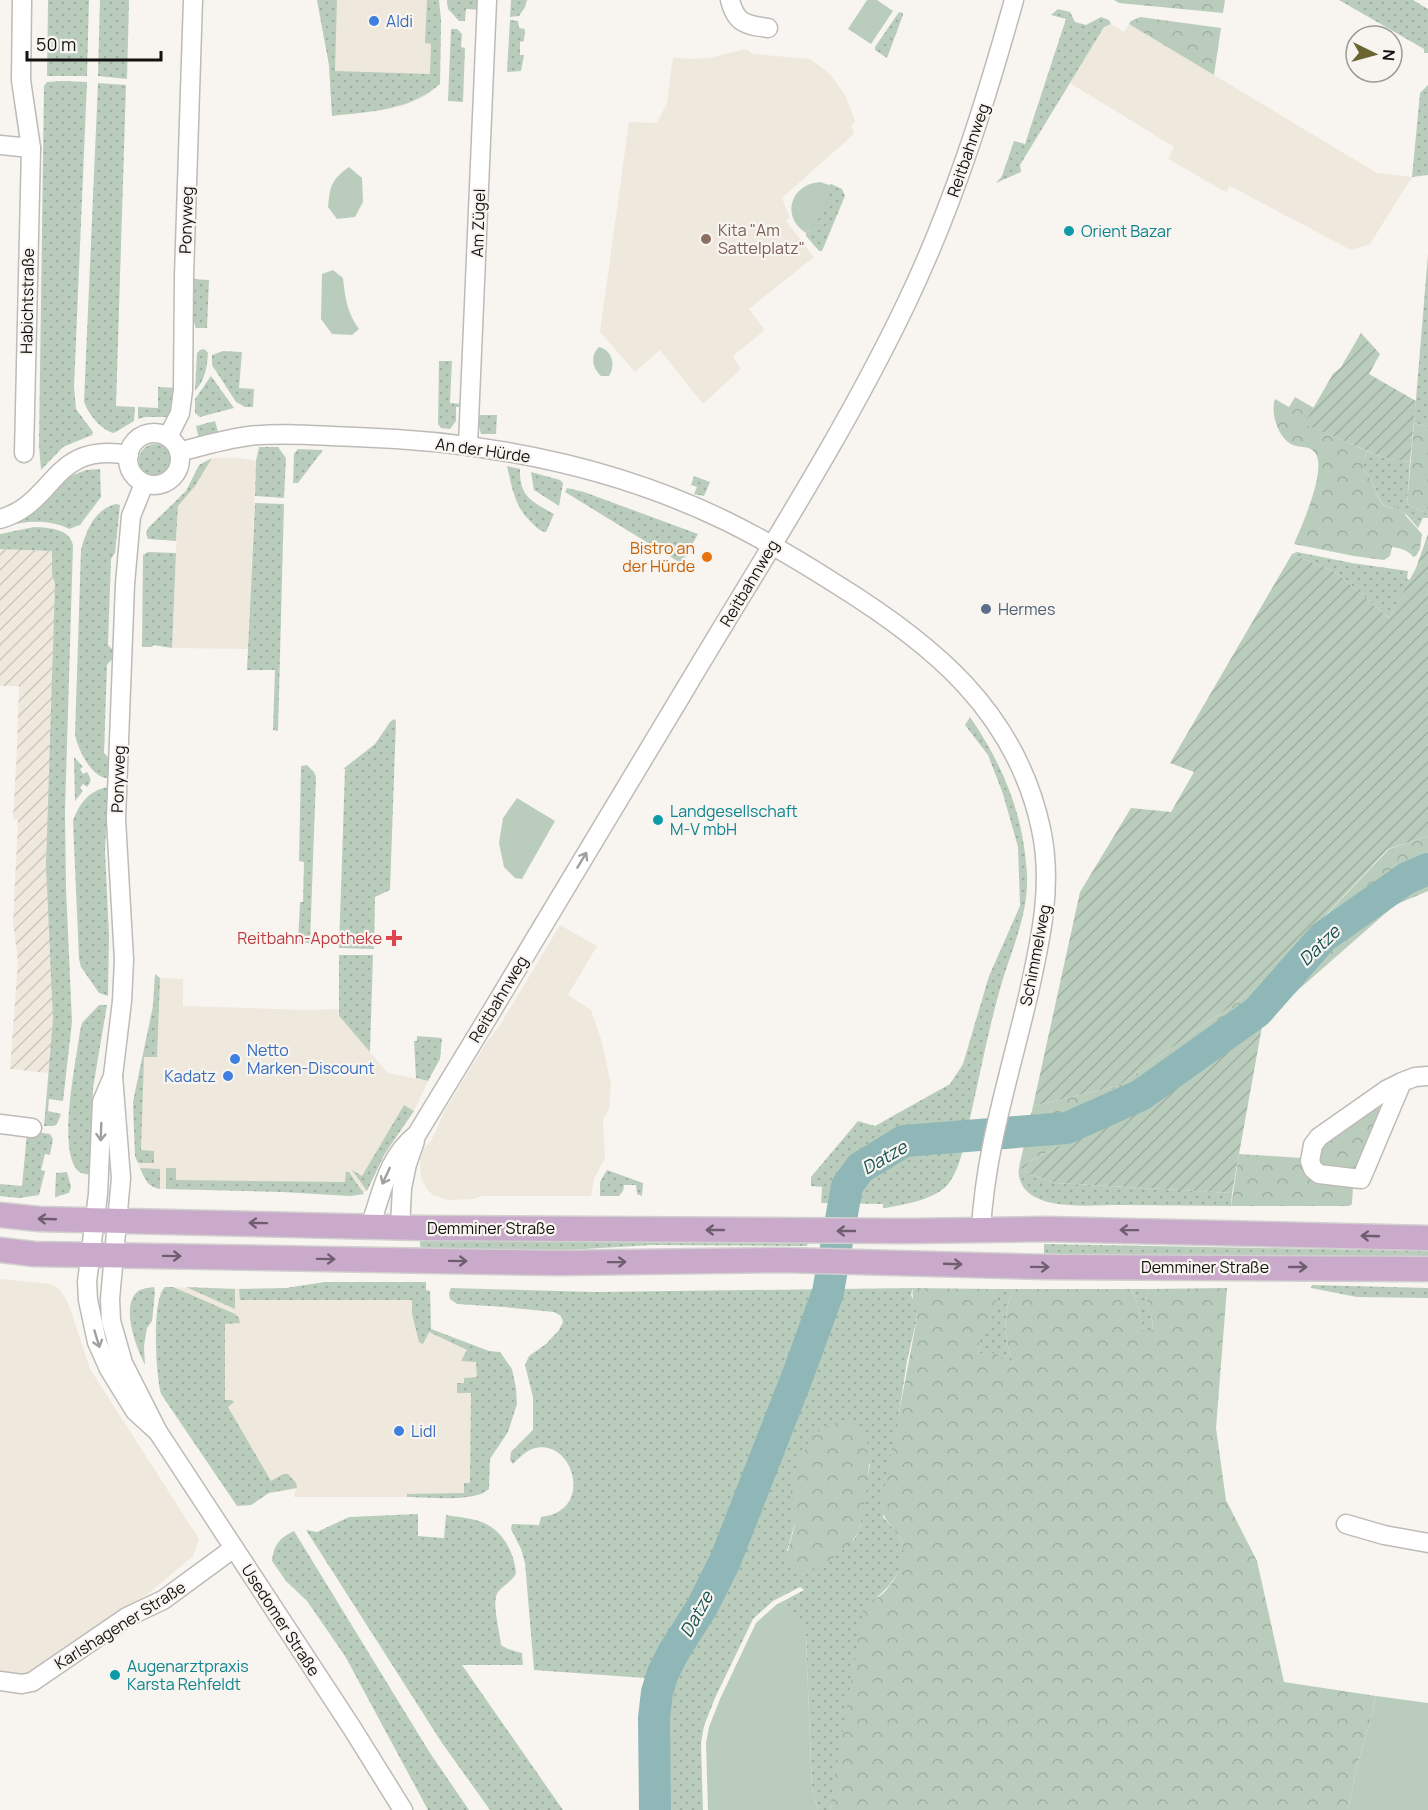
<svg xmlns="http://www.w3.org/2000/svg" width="1428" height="1810" viewBox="0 0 1428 1810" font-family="Manrope,sans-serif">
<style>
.built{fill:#efe8dd}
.industrial{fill:url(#industrial-furrows)}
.grass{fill:url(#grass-dots);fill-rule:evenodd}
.forest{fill:url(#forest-crowns)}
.park{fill:#bacdbc}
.garden{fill:url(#garden-furrows)}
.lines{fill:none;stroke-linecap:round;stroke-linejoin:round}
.river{stroke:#8fb7b8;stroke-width:32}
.minor-casing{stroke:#bdbbb7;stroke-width:21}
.major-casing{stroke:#d0d0cf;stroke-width:27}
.minor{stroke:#fff;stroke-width:18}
.major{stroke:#caaacb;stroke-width:24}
.oneway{stroke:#a1a09f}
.oneway2{stroke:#6e5e6e}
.shop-dot{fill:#3f7fe0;stroke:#f8f5f0;stroke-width:2}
.culture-dot{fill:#0f9aa8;stroke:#f8f5f0;stroke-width:2}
.education-dot{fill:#8d6e63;stroke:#f8f5f0;stroke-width:2}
.food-dot{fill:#e8710a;stroke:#f8f5f0;stroke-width:2}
.service-dot{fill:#5c6f8a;stroke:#f8f5f0;stroke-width:2}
.health-dot{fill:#e0444e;stroke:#f8f5f0;stroke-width:2}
.labels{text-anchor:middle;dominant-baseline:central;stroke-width:4.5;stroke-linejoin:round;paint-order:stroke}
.shop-label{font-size:16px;fill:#366cbe;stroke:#f8f5f0;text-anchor:start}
.street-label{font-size:16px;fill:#131210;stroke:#f8f5f0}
.education-label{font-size:16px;fill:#785e54;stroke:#f8f5f0;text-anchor:start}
.culture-label{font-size:16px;fill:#0d838f;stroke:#f8f5f0;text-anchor:start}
.food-label{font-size:16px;fill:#c56008;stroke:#f8f5f0;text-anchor:end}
.service-label{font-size:16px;fill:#4e5e75;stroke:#f8f5f0;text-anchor:start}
.health-label{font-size:16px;fill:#be3a42;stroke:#f8f5f0;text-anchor:end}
.water-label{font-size:18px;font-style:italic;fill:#165051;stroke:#f8f5f0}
</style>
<defs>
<pattern id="industrial-furrows" width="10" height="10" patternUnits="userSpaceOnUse" patternTransform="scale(1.5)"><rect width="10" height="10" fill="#efe8dd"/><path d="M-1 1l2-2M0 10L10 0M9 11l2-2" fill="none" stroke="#ccc6bd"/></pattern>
<pattern id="grass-dots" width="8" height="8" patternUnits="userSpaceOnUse" patternTransform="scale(1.5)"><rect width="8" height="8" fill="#bacdbc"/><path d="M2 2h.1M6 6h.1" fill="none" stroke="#9fafa1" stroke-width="1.8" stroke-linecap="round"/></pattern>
<pattern id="forest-crowns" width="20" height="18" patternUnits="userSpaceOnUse" patternTransform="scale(1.5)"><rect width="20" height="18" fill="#bacdbc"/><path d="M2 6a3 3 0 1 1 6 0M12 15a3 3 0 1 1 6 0" fill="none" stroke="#9fafa1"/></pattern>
<pattern id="garden-furrows" width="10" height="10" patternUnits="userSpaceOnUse" patternTransform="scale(1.5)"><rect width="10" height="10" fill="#bacdbc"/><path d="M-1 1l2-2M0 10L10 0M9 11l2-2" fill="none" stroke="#9fafa1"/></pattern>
</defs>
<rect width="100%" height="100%" fill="#f8f5f0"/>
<g class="built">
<path d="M317,0H439L441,20L440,84L426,96L403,106L379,111L332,116L329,65Z"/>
<path d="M1131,21L1214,75L1377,173L1412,177L1370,244L1351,250L1230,186L1226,192L1168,159L1174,147L1070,83L1104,27L1111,24L1124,32Z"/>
<path d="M746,49L752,54L810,59L830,74L846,97L855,121L851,126L854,134L782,198L790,218L786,221L814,257L749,309L765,330L733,356L741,369L703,404L660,350L635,372L600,332L629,122L657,123L667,103L673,57L688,59L709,58Z"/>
<path d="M212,458H239L256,461L248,649L172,648L178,506L195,486Z"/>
<path d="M560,925L597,946L568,995L591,1010L602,1042L611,1085L609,1109L603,1120L605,1158L594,1179L591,1196H482L474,1199L448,1200L433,1195L426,1188L421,1177L420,1160L424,1148L431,1141L445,1110L488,1040L500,1025Z"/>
<path d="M155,974L160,978L183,979V1006L308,1010L338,1009L339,1016L388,1073L428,1081L414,1111L379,1164L367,1191L351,1196L283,1192L160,1189L154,1188L147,1183L135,1156L133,1102L153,1006Z"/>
<path d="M0,1279L51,1284L58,1288L66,1299L72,1314L90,1369L199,1539L193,1556L149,1593L29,1676L0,1673Z"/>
<path d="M325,1282H426V1290L430,1291L431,1329L489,1351L483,1494L468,1497H294L296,1488L276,1492L160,1293L165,1287L220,1289L286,1288Z"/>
</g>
<path class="industrial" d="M0,549L52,551V573L55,584L53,1019L49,1073L10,1069L18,961L13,923L18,820L13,819L17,748L19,686H0Z"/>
<g class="grass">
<path d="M48,0H89L87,76H47Z"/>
<path d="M100,0H129L127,79L98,76Z"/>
<path d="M317,0H337L335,71L430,74L431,44L425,43L427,0H439L441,20L440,84C408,111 372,111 332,116L329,65Z"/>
<path d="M447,0H479V10L466,9L465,21H459L448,9Z"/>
<path d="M511,0H527L525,7L519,16L510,17Z"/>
<path d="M1339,0H1413L1428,9V53H1424V49Z"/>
<path d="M1058,9L1070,12L1075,22L1086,25L1101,17L1109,20L1111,24L1104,27L1020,165L1021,172L996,183L1002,176L1014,141L1025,144L1066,19L1051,15Z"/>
<path d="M899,12L903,13V15L887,58L875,50V47Z"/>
<path d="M510,20L518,21L519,28L525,29L524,41L520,42V55H524L521,71L507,72Z"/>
<path d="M451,29H457L462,34L461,47L465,48L463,102L448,101Z"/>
<path d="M62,81L87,82L74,387L76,409L93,432L92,435L63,447L41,470L39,445L44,86L47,82Z"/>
<path d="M98,83L126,85L116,406L135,407L134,421L114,433C102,431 87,413 84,401Z"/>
<path d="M1428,85V175L1412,177L1420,93Z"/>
<path d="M831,184L842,189L845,196L822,251H819L806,236V233L809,231L823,209L829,185Z"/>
<path d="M1428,254V427L1414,423Z"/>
<path d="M193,279L209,280L207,328H196L192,317Z"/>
<path d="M204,349L208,353C207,368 205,380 195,391L197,353L200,350Z"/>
<path d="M223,351L242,352L239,388L254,389L253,407H245L236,402L212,365V355Z"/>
<path d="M439,361H452L450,403L464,404V407H456V421L450,429L441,428L438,424Z"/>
<path d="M211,376L234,408L200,417L195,413V399Z"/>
<path d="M158,387L177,388L171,417H145L138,419V407L158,408Z"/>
<path d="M479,415H497L496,434H481L479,427Z"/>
<path d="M215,421L219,435L199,440L196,426Z"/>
<circle cx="155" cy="460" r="16"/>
<path d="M259,447H278L286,458L284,498L255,496L256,461Z"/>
<path d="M298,449L323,450L298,483H293L294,454Z"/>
<path d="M1367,451L1384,458L1410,462L1407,504L1428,514V518H1423L1418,528L1399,506C1381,512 1378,497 1373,483C1372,479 1367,475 1364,471V462Z"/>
<path d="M212,458L195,486L178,506L176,541L148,539L146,534L148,528L186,491L199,465Z"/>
<path d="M507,466L520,469C519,497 533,502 554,514L546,532C539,531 536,527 531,522C514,506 512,487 507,466Z"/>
<path d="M100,469L101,497L80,525L69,529C49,519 27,521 6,526L73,475L86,470Z"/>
<path d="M531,472L560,480L563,483L559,506L534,490Z"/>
<path d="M694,476L710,482L704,496L694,494L697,487L691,485Z"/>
<path d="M567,488L584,492L698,534L683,561L679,562L565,492Z"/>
<path d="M255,503L284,504L278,731L273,730L275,670H247Z"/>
<path d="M116,504L120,505L115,553L111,559L108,645L114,651L113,658L107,665L104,753L109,758L108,778C92,779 77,748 75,734L81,550C86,530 95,509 116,504Z"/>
<path d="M34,527C49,528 69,528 73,545L65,811L66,888L72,1022L63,1101L49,1099L48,1111L61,1114L57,1124L54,1126H44L53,1019L46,865L55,584L52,574V551L0,549V534Z"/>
<path d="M148,552L176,553L172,648L153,645L152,647H142L143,555Z"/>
<path d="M1297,552L1352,563L1408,571L1407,579L1410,580L1389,618L1337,573L1292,554Z"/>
<path d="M970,717C1004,767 1023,813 1027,874C1029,915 1011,950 1000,989C988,1031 980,1075 970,1118C965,1139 962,1165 949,1183C936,1200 905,1204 886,1208H883V1204L821,1203L822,1187L811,1186V1177L858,1121L875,1126L950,1084L963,1064L989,976L1020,906L1018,847L1003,794L988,755L965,725Z"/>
<path d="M394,719L396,721L390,890L375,897L374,949L339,948L345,769H343L375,744L390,722Z"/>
<path d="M74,757L83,767L80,769L83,774L87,772C91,778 92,781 87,787L83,784L80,788L83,791L75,801Z"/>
<path d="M307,765L314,772L316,777L310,943H298L300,902H303L304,862L299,861L301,766Z"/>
<path d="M108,787L105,852L109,935L108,996L99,993L81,967L79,959L73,821C79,804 89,790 108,787Z"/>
<path d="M339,955H373L370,1052L339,1016Z"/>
<path d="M155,974L160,978L157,1057H144L141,1150L154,1151V1163H138L135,1156L133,1102L153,1006Z"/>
<path d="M99,1005H107L93,1088L91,1175C84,1174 78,1173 75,1167C59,1141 76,1062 80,1031L82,1023Z"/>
<path d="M417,1036L442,1038L440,1059L428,1081L416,1078L414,1041H417Z"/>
<path d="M404,1105L414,1111L385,1153L367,1191L352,1170L362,1176Z"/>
<path d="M30,1131L50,1134L53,1139L50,1155L45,1154L41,1170L45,1171L39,1195L19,1198L0,1196V1184L22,1186L27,1133Z"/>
<path d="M1019,1167L1030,1174L1056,1183L1232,1193L1231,1206C1195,1206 1158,1205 1121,1205C1095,1205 1057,1209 1035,1197C1023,1191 1017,1179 1019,1167Z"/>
<path d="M140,1168L160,1169V1189C148,1187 145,1179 140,1168Z"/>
<path d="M166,1168H176V1180L345,1182L346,1172H349L364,1194L351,1196L283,1192L166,1189Z"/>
<path d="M607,1170L643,1183L642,1196L637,1194L636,1185H624L623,1191L619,1196H600V1182Z"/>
<path d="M67,1172L71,1187L69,1193L55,1197L56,1173Z"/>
<path d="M422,1238L809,1240L807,1246L652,1245L533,1252L424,1250L420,1246V1240Z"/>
<path d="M1044,1244L1428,1251V1259L1187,1256H1044Z"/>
<path d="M325,1282H426V1290L430,1291L431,1329L489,1351L500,1352L512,1369L516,1388L517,1404L508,1432L490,1459L489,1489C473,1503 428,1497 407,1497V1494L464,1493V1483H470L471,1393H457V1383H464V1378L477,1377L476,1362L461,1361L467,1350L429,1332L423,1344L419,1342L412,1314V1300H240L239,1289L286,1288Z"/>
<path d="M1312,1285L1428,1288V1298L1357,1297L1311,1288Z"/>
<path d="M154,1287L155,1292L152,1321L147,1328L144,1346L145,1365C137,1349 121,1309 136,1293C141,1288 148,1288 154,1287Z"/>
<path d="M165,1287H173L235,1314L239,1318L240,1323L225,1324V1400H232L234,1402L228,1407L271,1481L283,1474H288L296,1483L297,1488L269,1493L251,1505L237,1506L161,1394C156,1375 151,1300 165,1287Z"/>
<path d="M186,1287L235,1289V1309Z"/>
<path d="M451,1288L594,1292L913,1288L911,1295L916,1305L917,1318L907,1361L883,1517C889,1524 897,1532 901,1540C913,1561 888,1590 872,1601L830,1806L831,1810H818L812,1789L806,1637L784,1605H776L804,1590L800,1587L773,1601L753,1619L715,1698L704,1726L701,1743L703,1810H641L645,1678L534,1670L525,1563L521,1549L511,1529L512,1524L539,1525L541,1517C596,1512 573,1435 532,1449C525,1452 519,1458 513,1464L510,1460L511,1452L533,1430V1397L525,1365L529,1356L546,1344L559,1330L563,1322L561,1316L554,1312L504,1307L457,1304L450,1299L449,1293ZM870,1464L859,1530L854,1540L787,1551L795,1523V1514Z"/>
<path d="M993,1289H1013C1003,1315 1003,1337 1013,1362L1011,1366L996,1353H980C972,1332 1006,1316 993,1289Z"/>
<path d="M1131,1289H1149C1139,1310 1165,1322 1145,1339L1138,1305Z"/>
<path d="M418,1514V1536L444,1538L446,1515C458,1517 473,1518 484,1523C504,1532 515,1554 516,1574C510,1583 504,1585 498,1592C491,1601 500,1633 501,1645L508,1649L522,1653L523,1665H462L563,1810H490L442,1743L306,1530L317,1532L349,1517Z"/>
<path d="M294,1531L430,1753L469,1810H428L345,1656L307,1601L286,1581L272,1561C274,1545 279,1538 294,1531Z"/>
</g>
<g class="forest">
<path d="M1114,0H1225L1223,13L1119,3Z"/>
<path d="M1140,17L1221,28L1214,75L1129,24L1131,21Z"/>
<path d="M1295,397L1314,408L1305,424L1367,451L1364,462V471C1367,475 1372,479 1373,483C1378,497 1380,512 1399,506L1403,508L1406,516L1422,534L1420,549L1416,556L1413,557C1409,550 1399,548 1392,547L1390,556L1384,560L1354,556L1294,544C1302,525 1326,472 1316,454C1310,444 1299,449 1291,444C1278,437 1270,412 1275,399L1289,407Z"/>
<path d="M1414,423L1428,427V514L1407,504Z"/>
<path d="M1428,836V891L1395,905L1263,1021L1145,1100L1019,1167L1033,1106L1118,1086L1258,987L1389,849Z"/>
<path d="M1377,1106L1381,1110L1358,1171L1321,1170L1317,1155L1319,1148Z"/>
<path d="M1239,1154L1302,1158L1353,1186L1352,1204L1349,1206H1231Z"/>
<path d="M913,1288L993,1289C1007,1316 972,1332 980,1353H996L1011,1365L1013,1362C1003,1337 1003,1314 1013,1289H1131L1138,1305L1145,1338C1165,1322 1139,1310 1149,1289L1227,1288L1216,1428L1226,1500L1257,1561L1284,1682L1376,1696L1370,1722L1356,1769L1348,1810H831L830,1806L864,1605C868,1601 874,1600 880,1596C894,1585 911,1555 900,1538C893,1527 884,1521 881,1507L917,1318C916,1308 911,1298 913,1288Z"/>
<path d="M835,1423C841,1424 848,1423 854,1425C882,1435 863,1508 859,1530C852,1546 829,1563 812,1569C806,1571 799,1570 793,1570C781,1552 794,1539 795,1521C795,1513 790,1506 790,1498C789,1488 805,1445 812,1437C819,1430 826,1426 835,1423Z"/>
</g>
<g class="park">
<path d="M867,0H877L893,11L871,44L848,29Z"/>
<path d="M349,167L362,178L363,202L355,217L337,219L328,207C330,186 331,180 349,167Z"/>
<path d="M820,182L829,185C829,201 819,223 806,233C780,216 791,184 820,182Z"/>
<path d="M333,270L343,278C345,297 347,313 359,329L352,335L332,334L321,319L322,274Z"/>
<path d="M599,347C612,350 616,365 609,376H601C592,368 590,355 599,347Z"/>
<path d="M517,798L555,821L522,879L515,878L504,867L499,843L503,818Z"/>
<path d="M776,1605H784L799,1619L806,1637L812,1789L818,1810H708L706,1743L709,1727L720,1699L756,1623Z"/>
<path d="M1376,1696L1428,1703V1810H1348L1356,1769L1370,1722Z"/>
</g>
<g class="garden">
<path d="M1361,333L1380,354L1369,374L1416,401L1410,462L1384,458L1304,424L1333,374L1341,367Z"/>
<path d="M1428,534V836L1388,849L1258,987L1118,1086L1033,1106L1080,892L1131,808L1171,812L1194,772L1170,763L1292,554L1337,573L1389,618L1416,568Z"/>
<path d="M1263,1021L1232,1193L1056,1183L1030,1174L1019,1167L1145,1100Z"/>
</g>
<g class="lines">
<path class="river" d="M655,1810L654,1718L657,1692L663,1673L673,1653L702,1607L725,1561L799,1372L828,1292L847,1186L860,1168L904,1141L1067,1128L1141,1095L1257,1012L1323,937L1407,878L1428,869"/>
<defs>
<g id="minor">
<path d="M22,0L21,80L31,148L24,453"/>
<path d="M730,0C736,24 746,25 768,28"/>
<path d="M0,145L31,148"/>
<circle cx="154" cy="459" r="26"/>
<path d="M168,437L180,413L183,390L184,276L193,0"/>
<path d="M468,445L487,0"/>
<path d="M179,452C202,446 225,439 249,436C284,432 321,436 356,437C482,441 610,465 724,520C763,539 800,561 836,584C933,644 1016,712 1041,829C1053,884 1041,938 1029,992C1011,1071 985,1149 981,1230"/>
<path d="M144,484L131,516L125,584L116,819L124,960L122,1001L113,1076L102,1102L98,1194L87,1282L88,1300L97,1342L109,1369L135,1411L158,1432"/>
<path d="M0,519C57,503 51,441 129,455"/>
<path d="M113,1076L121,1178L110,1299L111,1321L123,1363L158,1432L352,1728L403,1810"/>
<path d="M1402,1082L1386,1090L1319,1137L1313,1145L1310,1161L1313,1169L1319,1174L1361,1179L1402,1082L1415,1077L1428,1076"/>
<path d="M0,1124L32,1128"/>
<path d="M370,1226C383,1191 386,1159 417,1134C507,987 595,839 684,691C760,563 842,438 906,304C953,206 985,104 1014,0"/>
<path d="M400,1227L402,1188L407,1164L415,1141"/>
<path d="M1346,1524L1384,1535L1428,1543"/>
<path d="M0,1681L22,1684L32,1682L127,1617L163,1600L234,1548"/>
</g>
<g id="major">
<path d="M0,1215L39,1219L423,1228L907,1231L1045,1229L1428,1238"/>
<path d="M0,1250L34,1254L559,1263L783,1260L1045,1267L1428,1269"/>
</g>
</defs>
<use href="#minor" class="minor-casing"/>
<use href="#major" class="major-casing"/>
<use href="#minor" class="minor"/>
<use href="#major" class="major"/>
</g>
<defs><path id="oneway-shaft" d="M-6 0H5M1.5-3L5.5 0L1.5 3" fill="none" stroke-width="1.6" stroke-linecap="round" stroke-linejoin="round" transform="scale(1.5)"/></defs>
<g class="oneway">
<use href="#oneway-shaft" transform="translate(582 860) rotate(-59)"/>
<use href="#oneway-shaft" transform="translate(101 1132) rotate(92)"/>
<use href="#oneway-shaft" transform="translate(386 1176) rotate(115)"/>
<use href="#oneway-shaft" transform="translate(97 1339) rotate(73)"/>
</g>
<g class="oneway2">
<use href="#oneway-shaft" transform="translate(47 1219) rotate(-178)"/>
<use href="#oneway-shaft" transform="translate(258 1223) rotate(-179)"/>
<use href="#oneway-shaft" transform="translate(715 1230) rotate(-180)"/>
<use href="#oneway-shaft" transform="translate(1129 1230) rotate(-179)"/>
<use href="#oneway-shaft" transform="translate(846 1231) rotate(-180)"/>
<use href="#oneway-shaft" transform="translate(1370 1236) rotate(-178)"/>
<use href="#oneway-shaft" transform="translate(172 1256) rotate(1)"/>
<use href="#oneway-shaft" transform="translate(326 1259) rotate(1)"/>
<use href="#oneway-shaft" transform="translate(458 1261) rotate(1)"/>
<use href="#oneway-shaft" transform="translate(617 1262) rotate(-1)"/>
<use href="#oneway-shaft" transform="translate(953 1264) rotate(2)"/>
<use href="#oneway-shaft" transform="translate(1040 1267) rotate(1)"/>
<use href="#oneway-shaft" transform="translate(1298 1267)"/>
</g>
<g class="shop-dot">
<circle cx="374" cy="21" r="6"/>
<circle cx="235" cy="1059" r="6"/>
<circle cx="228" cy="1076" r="6"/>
<circle cx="399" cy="1431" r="6"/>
</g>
<g class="culture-dot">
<circle cx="1069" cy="231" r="6"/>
<circle cx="658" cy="820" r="6"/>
<circle cx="115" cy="1675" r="6"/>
</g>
<circle class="education-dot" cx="706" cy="239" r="6"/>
<circle class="food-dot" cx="707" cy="557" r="6"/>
<circle class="service-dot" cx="986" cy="609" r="6"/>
<path class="health-dot" d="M391 929h6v6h6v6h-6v6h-6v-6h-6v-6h6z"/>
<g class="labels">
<g class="shop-label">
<text x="386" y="21">Aldi</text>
<text x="247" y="1050">Netto<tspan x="247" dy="18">Marken-Discount</tspan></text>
<text x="216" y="1076" text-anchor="end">Kadatz</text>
<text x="411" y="1431">Lidl</text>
</g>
<g class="street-label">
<text transform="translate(968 150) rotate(-71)">Reitbahnweg</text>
<text transform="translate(186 220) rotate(-88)">Ponyweg</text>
<text transform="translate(478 223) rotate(-88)">Am Zügel</text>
<text transform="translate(27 301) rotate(-89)">Habichtstraße</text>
<text transform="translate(483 450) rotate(8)">An der Hürde</text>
<text transform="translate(749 583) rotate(-59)">Reitbahnweg</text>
<text transform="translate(118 779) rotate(-88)">Ponyweg</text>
<text transform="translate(1035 955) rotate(-79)">Schimmelweg</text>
<text transform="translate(498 999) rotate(-59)">Reitbahnweg</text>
<text x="491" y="1228">Demminer Straße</text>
<text x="1205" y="1267">Demminer Straße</text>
<text transform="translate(281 1620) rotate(57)">Usedomer Straße</text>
<text transform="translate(120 1625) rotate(-32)">Karlshagener Straße</text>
</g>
<g class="education-label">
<text x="718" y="230">Kita "Am<tspan x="718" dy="18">Sattelplatz"</tspan></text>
</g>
<g class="culture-label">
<text x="1081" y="231">Orient Bazar</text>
<text x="670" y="811">Landgesellschaft<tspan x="670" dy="18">M-V mbH</tspan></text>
<text x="127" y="1666">Augenarztpraxis<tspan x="127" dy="18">Karsta Rehfeldt</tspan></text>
</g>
<g class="food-label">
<text x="695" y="548">Bistro an<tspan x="695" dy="18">der Hürde</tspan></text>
</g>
<g class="service-label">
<text x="998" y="609">Hermes</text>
</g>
<g class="health-label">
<text x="382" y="938">Reitbahn-Apotheke</text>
</g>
<g class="water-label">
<text transform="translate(1319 945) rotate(-44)">Datze</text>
<text transform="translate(884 1157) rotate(-30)">Datze</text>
<text transform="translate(696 1614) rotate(-61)">Datze</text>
</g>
</g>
<g transform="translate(1374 54) rotate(95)"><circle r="28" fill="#f8f5f0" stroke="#9c9a96" stroke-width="1.5"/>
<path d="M0-4.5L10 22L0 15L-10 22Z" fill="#6b6531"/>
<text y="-9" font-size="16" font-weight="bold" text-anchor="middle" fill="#131210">N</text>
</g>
<path d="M27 51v9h134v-9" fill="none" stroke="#131210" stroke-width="3"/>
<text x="36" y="51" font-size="18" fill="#131210" stroke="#f8f5f0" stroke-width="4.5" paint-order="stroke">50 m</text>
</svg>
